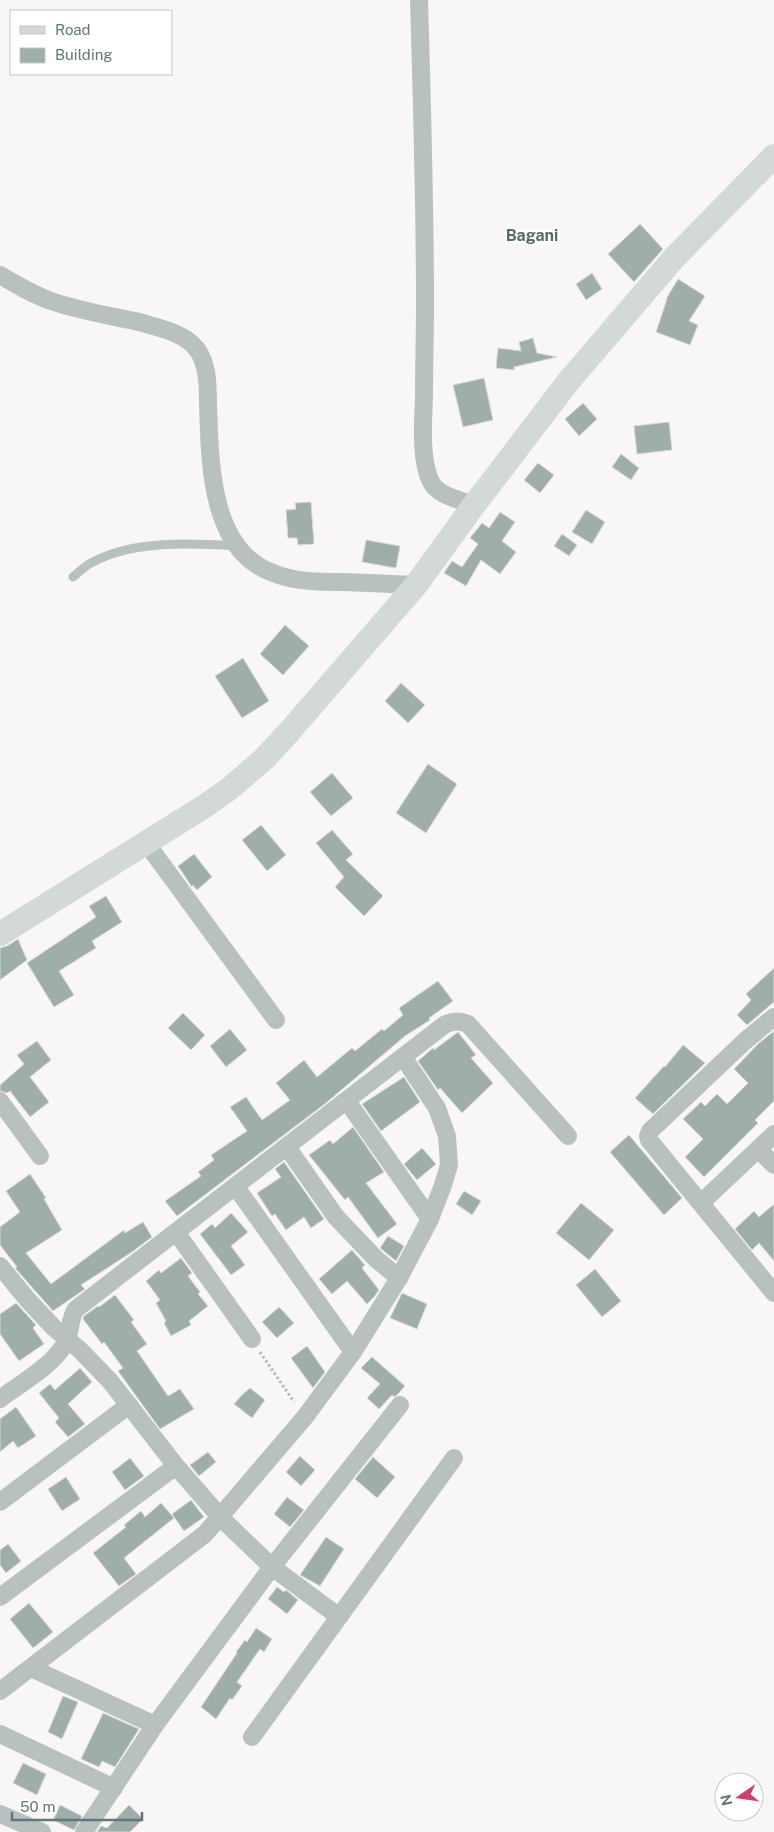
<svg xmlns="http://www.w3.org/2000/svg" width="774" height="1832" viewBox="0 0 774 1832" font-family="'Public Sans',sans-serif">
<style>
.building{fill:#9fadab;stroke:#dad9d9}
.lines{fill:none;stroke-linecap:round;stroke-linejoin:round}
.path{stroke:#b6bcbc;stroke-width:3;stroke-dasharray:2.5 2.5;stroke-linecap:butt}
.lane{stroke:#b9c1c0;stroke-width:9}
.street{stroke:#b9c1c0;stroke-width:18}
.secondary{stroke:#d3d9d9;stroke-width:24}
.labels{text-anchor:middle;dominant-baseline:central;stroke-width:5;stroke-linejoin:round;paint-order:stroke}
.neighbourhood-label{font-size:16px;font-weight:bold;fill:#586a68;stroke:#fff}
</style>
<rect width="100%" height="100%" fill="#f8f7f6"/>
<g class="building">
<path d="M640,224L663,249L634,282L608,254Z"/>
<path d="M592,273L602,289L586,300L576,284Z"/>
<path d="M678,279L705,296L689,321L698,325L690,345L656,332L667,299H666Z"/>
<path d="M533,338L537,353L557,357L514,367V370L496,368L498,348L521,351L519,342Z"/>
<path d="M484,378L493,420L463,427L453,385Z"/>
<path d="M583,403L597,419L579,436L565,419Z"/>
<path d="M669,422L672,450L637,454L634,426Z"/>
<path d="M621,454L639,468L631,480L612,467Z"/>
<path d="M538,463L554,475L540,493L524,480Z"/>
<path d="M311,502L314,544L298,545L297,538H288L286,510L296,509L295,503Z"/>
<path d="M586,510L605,522L592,544L572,532Z"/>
<path d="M500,512L515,522L502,541L516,552L500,574L481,560L466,586L444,573L452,561L462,567L478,544L470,538L482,523L489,528Z"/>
<path d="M562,534L577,545L569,556L554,546Z"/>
<path d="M366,540L400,546L396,568L362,562Z"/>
<path d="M285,625L309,646L283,675L260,654Z"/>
<path d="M243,658L269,701L242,718L215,676Z"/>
<path d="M401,683L425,705L408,723L385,701Z"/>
<path d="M428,764L457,784L426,833L396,813Z"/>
<path d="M332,773L353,798L331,816L310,792Z"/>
<path d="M261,825L286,855L267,871L242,840Z"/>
<path d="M332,830L353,854L346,860L383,896L364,916L335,887L344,877L316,843Z"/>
<path d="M194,854L212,877L197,890L193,885L192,887L178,866Z"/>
<path d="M106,896L122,922L92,941L96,948L59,971L74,995L54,1007L27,963L96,917L89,906Z"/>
<path d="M18,939L27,960L0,980V948L7,946Z"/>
<path d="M774,968V1002L747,1025L737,1015L751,1000L746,994Z"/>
<path d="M438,981L453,1001L429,1018L430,1020L405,1036L326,1103L177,1216L165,1201L201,1176L198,1172L214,1160L211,1155L247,1131L230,1107L246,1097L262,1120L290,1100L276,1083L304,1060L317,1077L352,1048L355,1051L382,1029L384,1031L403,1015L399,1008Z"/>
<path d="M183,1013L205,1035L191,1050L168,1028Z"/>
<path d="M230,1029L247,1050L226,1067L210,1046Z"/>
<path d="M774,1031V1101L755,1120L758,1123L704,1177L685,1157L703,1139L683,1119L701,1102L705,1106L717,1094L727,1104L748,1083L734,1069L759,1043Z"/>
<path d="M458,1032L476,1055L471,1058L493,1083L462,1113L440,1088L438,1090L418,1061L433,1048L434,1050Z"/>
<path d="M37,1041L51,1060L30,1077L49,1102L30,1117L10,1091L7,1093L0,1091V1085L24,1064L17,1055Z"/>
<path d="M683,1045L705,1063L653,1114L635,1098L664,1066L665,1067Z"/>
<path d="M404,1077L420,1102L381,1131L362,1104Z"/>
<path d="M353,1127L384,1172L366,1183L397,1224L378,1238L348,1197L345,1200L309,1155L330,1140L333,1144Z"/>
<path d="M629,1135L682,1198L664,1215L610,1152Z"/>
<path d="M422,1148L436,1164L417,1180L404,1164Z"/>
<path d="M284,1162L324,1219L311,1228L304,1217L286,1230L275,1214L272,1216L257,1193L281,1177L275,1169Z"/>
<path d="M30,1174L46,1198L44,1199L62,1230L26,1253L51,1284L124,1230L125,1233L143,1222L152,1237L132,1252L81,1285L85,1289L53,1311L15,1268L17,1267L0,1245V1227L20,1212L6,1191Z"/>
<path d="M464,1191L481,1201L472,1215L456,1204Z"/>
<path d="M581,1203L614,1230L589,1260L556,1233Z"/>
<path d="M774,1204V1261L759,1243L752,1250L735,1229L754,1211L759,1217Z"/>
<path d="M231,1213L248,1232L231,1246L245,1265L231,1275L200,1234L212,1224L215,1228Z"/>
<path d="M388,1236L404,1246L396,1261L380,1248Z"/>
<path d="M352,1250L365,1265L362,1268L379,1290L374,1297L367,1304L347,1281L332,1294L319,1279Z"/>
<path d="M181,1258L192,1273L188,1276L200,1292L198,1294L208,1306L189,1321L191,1325L171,1336L164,1323L166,1321L156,1303L160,1300L146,1281L159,1270L161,1273Z"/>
<path d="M595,1269L621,1301L602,1317L576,1285Z"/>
<path d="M402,1293L427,1304L417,1329L390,1318Z"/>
<path d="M115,1295L134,1320L131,1322L147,1344L137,1351L168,1396L180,1389L194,1409L160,1429L118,1371L123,1368L104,1342L102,1344L83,1319L84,1316L98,1306L99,1307Z"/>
<path d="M16,1303L36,1325L33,1328L44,1344L19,1361L0,1334V1314Z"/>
<path d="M279,1307L294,1323L277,1338L262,1322Z"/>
<path d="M307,1346L325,1372L313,1388L291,1358Z"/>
<path d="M372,1357L405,1386L397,1395L394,1397L392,1395L379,1409L367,1398L380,1384L361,1368Z"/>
<path d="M80,1368L92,1382L68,1404L85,1424L68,1437L55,1422L59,1418L39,1393L50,1384L55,1390Z"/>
<path d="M250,1388L265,1400L252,1418L234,1404L242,1395Z"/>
<path d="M16,1407L36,1436L18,1448L13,1441L0,1452V1419Z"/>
<path d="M208,1452L216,1462L199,1476L190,1465Z"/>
<path d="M300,1456L315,1470L301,1486L286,1472Z"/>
<path d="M373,1457L395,1477L377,1498L355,1479Z"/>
<path d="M130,1458L144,1476L125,1490L112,1472Z"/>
<path d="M66,1477L80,1499L62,1511L48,1489Z"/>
<path d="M287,1497L304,1510L290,1527L274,1514Z"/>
<path d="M191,1500L204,1517L184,1531L172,1514Z"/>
<path d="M161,1503L174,1518L124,1558L136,1574L119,1586L93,1553L126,1527L124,1525L141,1511L145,1517Z"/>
<path d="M326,1537L344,1549L320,1586L300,1575Z"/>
<path d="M8,1544L21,1561L6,1573L0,1565V1550Z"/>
<path d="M277,1587L284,1592L286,1590L298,1600L287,1614L268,1599Z"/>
<path d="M29,1603L53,1632L33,1648L10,1619Z"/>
<path d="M256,1628L272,1639L264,1652L260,1649L237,1682L242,1686L232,1700L230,1698L216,1719L201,1707L237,1653L236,1652L245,1640L247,1642Z"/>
<path d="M63,1696L78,1702L62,1739L48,1732Z"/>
<path d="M103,1713L139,1729L115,1767L102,1761L99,1767L81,1759Z"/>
<path d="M23,1763L46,1774L37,1795L13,1783Z"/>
<path d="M60,1805L82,1816L74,1830L53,1820Z"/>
<path d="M129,1805L143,1819L130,1832H97L101,1826L107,1828Z"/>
</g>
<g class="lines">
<path class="path" d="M260,1352L294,1402"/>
<path class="lane" d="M73,577C79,572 85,566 91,563C132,540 191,543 236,546"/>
<g class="street">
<path d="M419,0C422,101 425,201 425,302C425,334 424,365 424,397C423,422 420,460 431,482C438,496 461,500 474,505"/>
<path d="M0,275C17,285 35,296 54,302C81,311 111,316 139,322C156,327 177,331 191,343C208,357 208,384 208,404C210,460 209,550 273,573C295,582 320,582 344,582C368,583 392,584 416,585"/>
<path d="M147,844L276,1020"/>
<path d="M774,1017L745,1041L650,1131L648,1136L649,1140L774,1293"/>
<path d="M0,1101L40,1156"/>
<path d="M347,1101L430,1219"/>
<path d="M287,1147L336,1217L376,1259L399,1278"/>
<path d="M759,1150L774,1165"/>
<path d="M236,1187L353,1352"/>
<path d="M701,1203L774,1134"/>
<path d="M176,1232L252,1339"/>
<path d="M0,1266L27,1299L54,1328L80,1350L110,1381L176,1466L221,1518L272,1567L338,1616"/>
<path d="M0,1399C21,1383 53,1366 66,1342C71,1332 69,1319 76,1309L444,1025C453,1021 459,1020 468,1024L568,1136"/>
<path d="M0,1502L129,1405"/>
<path d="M0,1597L176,1466"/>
<path d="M31,1668L155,1725"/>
<path d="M0,1691L205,1534L305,1417L353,1352L399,1278L430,1219L443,1185L449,1165L447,1136L437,1108L403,1057"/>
<path d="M0,1734L114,1788"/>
<path d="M252,1737L454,1458"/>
<path d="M0,1814L42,1832"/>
<path d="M84,1832L155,1725L272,1567L400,1405"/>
</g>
<path class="secondary" d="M0,934L205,806L229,789L264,759L289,732L416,585L474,505L568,382L674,258L774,156"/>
</g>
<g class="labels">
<g class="neighbourhood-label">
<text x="532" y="235">Bagani</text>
</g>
</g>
<rect x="10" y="10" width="162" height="65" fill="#ffffff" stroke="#c0c9c8"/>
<rect x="20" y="26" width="25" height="8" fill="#d3d9d9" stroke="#c0c9c8"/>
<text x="55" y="35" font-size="15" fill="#627876">Road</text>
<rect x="20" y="48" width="25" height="15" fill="#9fadab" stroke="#c0c9c8"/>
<text x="55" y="60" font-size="15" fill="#627876">Building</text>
<g transform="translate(739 1797) rotate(257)"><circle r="24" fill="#ffffff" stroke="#c0c9c8"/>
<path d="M0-4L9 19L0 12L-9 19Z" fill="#cf406c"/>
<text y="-8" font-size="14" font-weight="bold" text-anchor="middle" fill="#627876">N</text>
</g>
<path d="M12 1812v8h130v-8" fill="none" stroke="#627876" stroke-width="2.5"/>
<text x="20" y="1812" font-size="15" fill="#627876" stroke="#ffffff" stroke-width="4" paint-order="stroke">50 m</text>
</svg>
